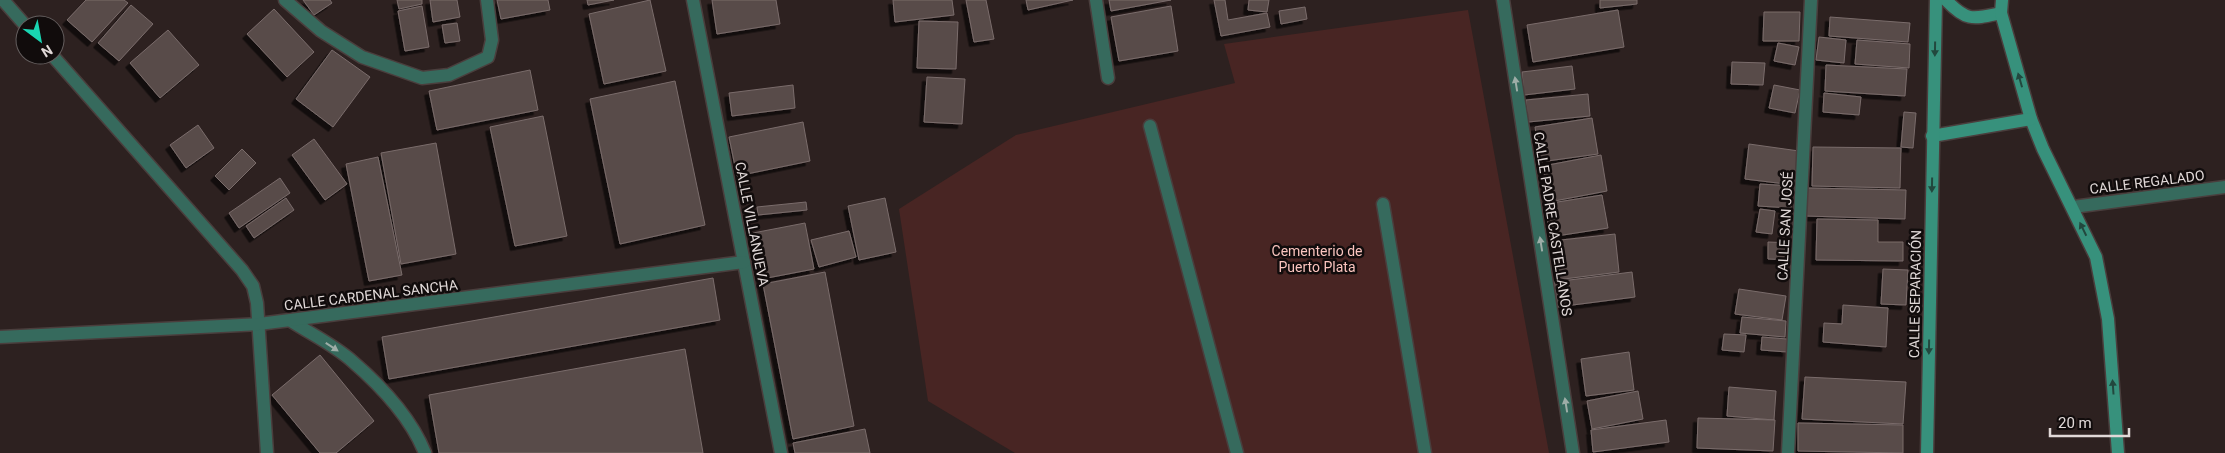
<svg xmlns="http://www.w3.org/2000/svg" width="2225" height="453" viewBox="0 0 2225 453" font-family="Roboto,sans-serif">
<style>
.green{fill:#482523}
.building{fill:#584b49;stroke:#7a6c6b;filter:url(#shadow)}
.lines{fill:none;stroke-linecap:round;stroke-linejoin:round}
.lane-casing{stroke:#4a3e3d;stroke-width:15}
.street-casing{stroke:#4a3e3d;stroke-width:15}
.secondary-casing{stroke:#4a3e3d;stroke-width:15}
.lane{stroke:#366a5d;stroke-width:12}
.street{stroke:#366a5d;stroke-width:12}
.secondary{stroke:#37917c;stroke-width:12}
.oneway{fill:#22483e}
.oneway2{fill:#9dada7}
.labels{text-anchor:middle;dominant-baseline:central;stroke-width:5;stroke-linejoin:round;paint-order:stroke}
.street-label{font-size:14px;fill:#e1d9d8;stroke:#110c0c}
.park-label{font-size:14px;fill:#fbc5bf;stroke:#110c0c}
</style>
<defs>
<filter id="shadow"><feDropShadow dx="-4.5" dy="4.5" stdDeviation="0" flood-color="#0009"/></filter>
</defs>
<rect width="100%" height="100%" fill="#2d2120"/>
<path class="green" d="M1468,10L1549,453H1015L928,401L899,209L1016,135L1235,83L1224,44Z"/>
<g class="building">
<path d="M86,0H124L128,3L92,42L67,20Z"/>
<path d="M303,0H330L332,3L314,15Z"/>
<path d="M397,0H422V4L399,9Z"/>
<path d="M430,0H457L460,17L433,22Z"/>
<path d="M497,0H548L550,10L501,19Z"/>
<path d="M587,0H614L588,5Z"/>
<path d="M650,0L666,71L604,84L589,14Z"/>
<path d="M712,0H776L780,24L717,34Z"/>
<path d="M893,0H952L954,15L895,22Z"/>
<path d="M966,0H986L994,39L974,42Z"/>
<path d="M1026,0H1073L1028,10Z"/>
<path d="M1109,0H1171L1111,11Z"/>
<path d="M1214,0H1225L1228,20L1267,13L1270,27L1221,36Z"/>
<path d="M1249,0H1269L1267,12L1248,10Z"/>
<path d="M1600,0H1637V4L1600,8Z"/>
<path d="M131,5L153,24L119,61L98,43Z"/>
<path d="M422,6L429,47L405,51L398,11Z"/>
<path d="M1171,6L1178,51L1119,61L1111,17Z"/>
<path d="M1305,7L1307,19L1281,24L1279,11Z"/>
<path d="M274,9L314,52L287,77L247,34Z"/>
<path d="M1618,10L1624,47L1533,62L1527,25Z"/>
<path d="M1764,12H1800L1799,41H1763Z"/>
<path d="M1830,17L1910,23L1908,42L1829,36Z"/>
<path d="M919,21L958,22L956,69L917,68Z"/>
<path d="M457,23L460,41L445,43L442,25Z"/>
<path d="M168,30L199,65L160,98L130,63Z"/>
<path d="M1819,37L1846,40L1844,63L1816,60Z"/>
<path d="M1857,40L1910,44L1909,68L1855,64Z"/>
<path d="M1778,43L1799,47L1795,65L1774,61Z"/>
<path d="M332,50L370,77L333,127L296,99Z"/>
<path d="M1732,62L1765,63L1763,85L1731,84Z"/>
<path d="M1826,65L1907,69L1905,96L1825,91Z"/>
<path d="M1572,66L1575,89L1524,95L1522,72Z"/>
<path d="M530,70L538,110L437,130L429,91Z"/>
<path d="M927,77L965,79L962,124L924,122Z"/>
<path d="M675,81L705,225L620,244L590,99Z"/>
<path d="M793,85L795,108L732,116L729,93Z"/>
<path d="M1774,85L1800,90L1795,113L1769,108Z"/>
<path d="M1824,93L1861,97L1859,115L1823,112Z"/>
<path d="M1588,94L1590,116L1528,122L1526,100Z"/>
<path d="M1904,112L1916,113L1913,148L1901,147Z"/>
<path d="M543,116L567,236L515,246L490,127Z"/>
<path d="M1592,118L1598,154L1540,162L1535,127Z"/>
<path d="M803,122L810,161L737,176L729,137Z"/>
<path d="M198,125L214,148L186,168L170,145Z"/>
<path d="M314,139L347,184L325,200L292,155Z"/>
<path d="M436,143L456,254L401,264L381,153Z"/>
<path d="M1749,144L1799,151L1794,185L1745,179Z"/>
<path d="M1813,147L1901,148L1900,188L1812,186Z"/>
<path d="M242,149L256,163L229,190L215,176Z"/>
<path d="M1601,155L1607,191L1549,202L1543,166Z"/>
<path d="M378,157L402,275L369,281L346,164Z"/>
<path d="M280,178L290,193L239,228L229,213Z"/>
<path d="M1760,184L1792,186L1791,208L1758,206Z"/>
<path d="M1807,188L1906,190L1905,219L1806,216Z"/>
<path d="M1602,195L1608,228L1550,237L1545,204Z"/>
<path d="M286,198L294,210L254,238L246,226Z"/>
<path d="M885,198L896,252L859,260L848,206Z"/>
<path d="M806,202L807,210L758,215L757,207Z"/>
<path d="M1760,209L1775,211L1772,234L1756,232Z"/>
<path d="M1817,219L1878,220V242H1903V261L1816,260Z"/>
<path d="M805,223L814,269L762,279L753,233Z"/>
<path d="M849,231L856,257L819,267L811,240Z"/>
<path d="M1615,234L1619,272L1556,280L1552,241Z"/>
<path d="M1768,242L1793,243L1792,260L1768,259Z"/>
<path d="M1883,269L1908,270L1906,305L1881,304Z"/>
<path d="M825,272L854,426L793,439L763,284Z"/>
<path d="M1632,272L1635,297L1557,307L1554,282Z"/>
<path d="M713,278L720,320L389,379L382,337Z"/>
<path d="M1739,289L1786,296L1782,320L1735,314Z"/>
<path d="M1843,305L1888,308L1886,347L1823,342L1824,323L1842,324Z"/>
<path d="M1742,317L1786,321L1785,337L1740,333Z"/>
<path d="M1724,334L1746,335L1744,352L1722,350Z"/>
<path d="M1762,337L1787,339V352L1761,350Z"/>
<path d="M685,349L703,453H439L429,395Z"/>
<path d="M1629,352L1634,390L1586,396L1581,359Z"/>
<path d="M320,355L374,421L336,453H320L272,395Z"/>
<path d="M1805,377L1906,382L1903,424L1802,419Z"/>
<path d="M1729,387L1776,391L1774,420L1727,416Z"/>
<path d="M1638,391L1643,419L1592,429L1587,401Z"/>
<path d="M1698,418L1775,420L1773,451L1697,448Z"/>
<path d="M1666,420L1669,442L1593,452L1591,430Z"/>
<path d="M1798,423L1903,425V453L1798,451Z"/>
<path d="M865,429L870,453H795L793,443Z"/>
</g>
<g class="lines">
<defs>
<g id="lane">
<path d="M1150,126L1237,453"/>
<path d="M1383,204L1425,453"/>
</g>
<g id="street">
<path d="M3,0L25,25"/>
<path d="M285,0L321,31L362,57L422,78L449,75L488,57L492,40L487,0"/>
<path d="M693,0L781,453"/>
<path d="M1096,0L1108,78"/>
<path d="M1503,0L1573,453"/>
<path d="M52,55L242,270L253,286L257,303L267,453"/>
<path d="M2073,207L2225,187"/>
<path d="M291,321C311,334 334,345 352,361C380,385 411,418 425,453"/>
<path d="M0,337L259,324L744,262"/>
<path d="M1788,453L1811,0"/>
</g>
<g id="secondary">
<path d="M1946,0C1967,22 1973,19 2001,13"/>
<path d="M2002,0L2001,13L2031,119L2043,149L2096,257L2108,319L2118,453"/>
<path d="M1932,136L2031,119"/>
<path d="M1927,453L1936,0"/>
</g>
</defs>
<use href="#lane" class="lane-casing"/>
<use href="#street" class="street-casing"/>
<use href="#secondary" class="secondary-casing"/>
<use href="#lane" class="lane"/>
<use href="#street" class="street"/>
<use href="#secondary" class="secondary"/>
</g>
<defs><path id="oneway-solid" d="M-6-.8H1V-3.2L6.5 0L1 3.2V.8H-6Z" transform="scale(1.25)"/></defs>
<g class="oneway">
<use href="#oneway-solid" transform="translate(1935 49) rotate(91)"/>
<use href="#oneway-solid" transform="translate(2020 80) rotate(-106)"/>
<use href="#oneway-solid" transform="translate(1932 185) rotate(91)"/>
<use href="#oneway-solid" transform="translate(2083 229) rotate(-116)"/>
<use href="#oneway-solid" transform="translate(1929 347) rotate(91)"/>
<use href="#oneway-solid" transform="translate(2113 387) rotate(-94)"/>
</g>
<g class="oneway2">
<use href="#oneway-solid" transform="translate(1516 84) rotate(-99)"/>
<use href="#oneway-solid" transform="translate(1541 244) rotate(-99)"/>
<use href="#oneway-solid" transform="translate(332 347) rotate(33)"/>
<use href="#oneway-solid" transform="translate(1566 405) rotate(-99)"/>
</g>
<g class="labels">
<g class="street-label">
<text transform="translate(2147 182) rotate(-7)">CALLE REGALADO</text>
<text transform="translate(752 224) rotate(79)">CALLE VILLANUEVA</text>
<text transform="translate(1553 224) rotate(81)">CALLE PADRE CASTELLANOS</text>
<text transform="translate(1785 226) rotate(-87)">CALLE SAN JOSÉ</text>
<text transform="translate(1915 294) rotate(-89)">CALLE SEPARACIÓN</text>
<text transform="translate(371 295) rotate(-7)">CALLE CARDENAL SANCHA</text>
</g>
<g class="park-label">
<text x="1317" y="251">Cementerio de<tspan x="1317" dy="16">Puerto Plata</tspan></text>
</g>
</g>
<g transform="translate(40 40) rotate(148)"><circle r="24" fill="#110c0c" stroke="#645e5e"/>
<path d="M0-4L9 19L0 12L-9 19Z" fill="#19d5b2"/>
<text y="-8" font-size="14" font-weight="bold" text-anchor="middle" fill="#e1d9d8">N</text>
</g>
<path d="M2050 428v8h79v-8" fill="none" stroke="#e1d9d8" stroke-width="2.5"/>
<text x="2058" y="428" font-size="15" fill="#e1d9d8" stroke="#110c0c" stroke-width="4" paint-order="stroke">20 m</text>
</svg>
